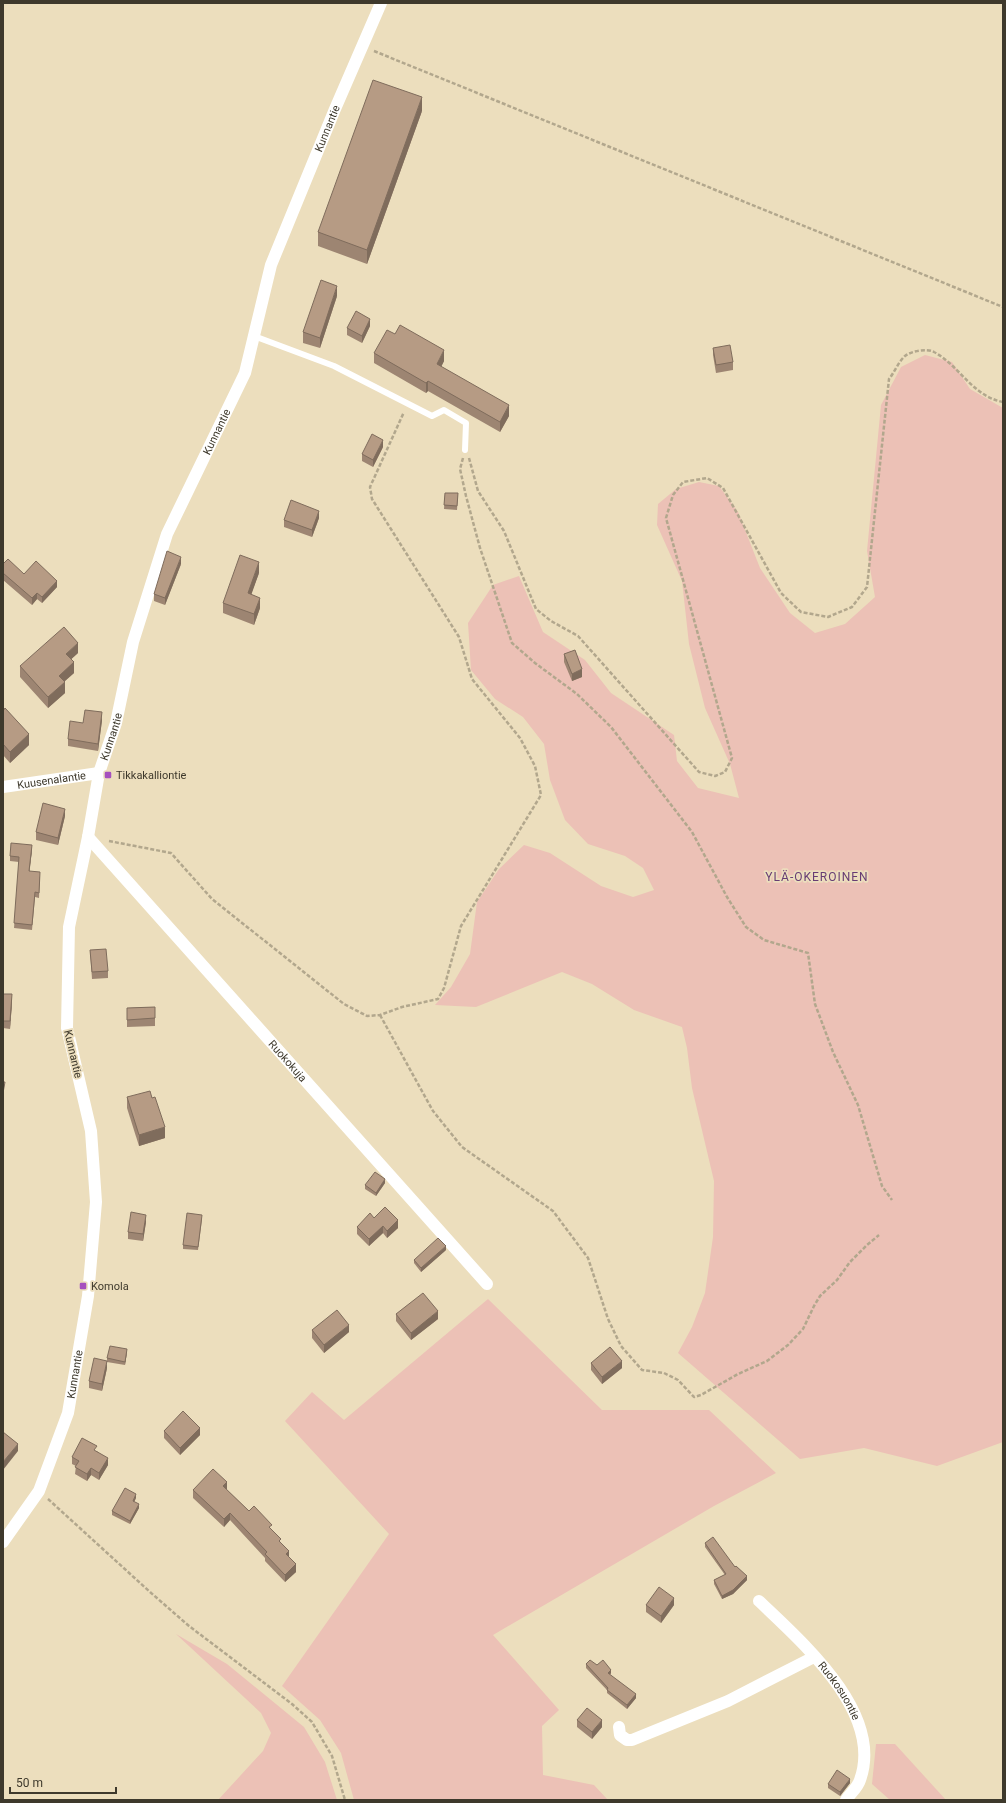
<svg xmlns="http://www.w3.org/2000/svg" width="1006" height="1803" viewBox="0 0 1006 1803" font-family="Roboto,sans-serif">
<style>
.green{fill:#ecc1b6}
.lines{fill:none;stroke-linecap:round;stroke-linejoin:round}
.path{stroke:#b2a78d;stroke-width:2.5;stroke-dasharray:4 2;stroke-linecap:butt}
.lane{stroke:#fff;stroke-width:6}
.street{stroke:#fff;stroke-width:12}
.wall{fill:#9d8572}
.shaded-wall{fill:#7f6c5c}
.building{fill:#b69b84;stroke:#7f6c5c}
.poi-dot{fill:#a651bf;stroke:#ecdebd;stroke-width:1.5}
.labels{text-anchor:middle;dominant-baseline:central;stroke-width:3.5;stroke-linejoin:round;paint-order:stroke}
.street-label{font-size:11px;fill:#3e392c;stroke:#ecdebd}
.poi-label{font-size:11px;fill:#3e392c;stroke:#ecdebd;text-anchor:start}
.neighbourhood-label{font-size:12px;letter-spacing:1px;fill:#673d74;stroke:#ecdebd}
</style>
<rect width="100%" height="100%" fill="#ecdebd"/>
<g class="green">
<path d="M925,355L952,362L970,389L1003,408V1442L937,1466L864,1448L800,1459L678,1353L692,1327L705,1293L713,1237L714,1181L692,1088L687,1048L682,1027L634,1010L592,984L562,972L476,1007L435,1005L451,987L470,954L477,902L499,869L524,845L550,853L601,886L633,897L654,890L643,868L625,856L588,844L565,820L550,780L544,744L523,717L495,699L471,670L468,623L493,585L519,576L543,632L585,660L611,693L674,735L677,761L698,788L739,798L730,764L705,708L689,644L682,581L657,525L658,504L676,489L699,482L719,486L738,512L760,568L790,613L815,633L845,624L875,597L867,551L881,405L901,367Z"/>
<path d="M488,1299L602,1410H709L776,1473L714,1506L493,1635L559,1710L542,1726L543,1775L594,1785L608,1800H354L341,1753L320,1720L282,1686L389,1534L285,1421L312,1392L344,1420Z"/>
<path d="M176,1634L227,1664L304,1727L325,1762L337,1800H218L263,1751L271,1733L261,1713Z"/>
<path d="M876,1744H895L946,1800H890L872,1784Z"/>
</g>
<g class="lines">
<g class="path">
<path d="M374,51L1003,307"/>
<path d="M463,458L460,469L466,496L480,548L512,643L535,663L577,694L611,727L692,832L727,897L746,927L764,940L808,953L815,1004L833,1052L858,1105L882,1186L892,1200"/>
<path d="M469,458L478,491L504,531L536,609L551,621L578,636L699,772L715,776L725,772L732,758L666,518L673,495L683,482L707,478L723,488L781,593L801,612L828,617L852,607L867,587L889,379C894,373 899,361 905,356C911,351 927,348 934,352C960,366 972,396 1003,402"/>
<path d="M109,841L171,853L212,899L344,1004L367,1016L380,1015L402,1007L438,999L444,988L461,926L541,795L535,766L520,738L472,679L459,637L372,499L370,487L404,412"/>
<path d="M380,1015L433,1111L462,1147L553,1211L588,1258L608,1319L621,1346L642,1370L664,1373L678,1380L694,1397L701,1395L738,1374L767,1361L788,1345L803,1329L814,1306L820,1296L837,1280L850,1262L867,1245L879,1235"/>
<path d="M48,1499L150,1592L189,1626L292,1704L312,1722L332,1756L345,1800"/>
</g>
<path class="lane" d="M254,336L334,366L432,416L444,410L466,423L465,450"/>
<g class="street">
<path id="s1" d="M3,787L99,773"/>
<path id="s2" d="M88,837L487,1284"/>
<path id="s3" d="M3,1542L39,1491L68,1413L88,1296L96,1202L91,1131L67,1028L69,927L88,837L99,773L116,723L133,642L167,534L245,373L271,265L335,109L381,3"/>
<path id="s4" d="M759,1601C803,1643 884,1713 860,1780C858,1787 850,1794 846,1800"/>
<path d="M619,1727L620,1735L627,1740H632L728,1701L814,1657"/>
</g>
</g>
<g class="wall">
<path d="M422,111L367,264L318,246V232Z"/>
<path d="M337,296L320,348L303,343V332Z"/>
<path d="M370,326L362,343L347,335V328Z"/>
<path d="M713,348L733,362V370L716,373L713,355Z"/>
<path d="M374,353L444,361L441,367L509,416L500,432L428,391L426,393L374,363Z"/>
<path d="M383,447L373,467L362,461V454Z"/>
<path d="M445,493H458L457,510L444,509Z"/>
<path d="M319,518L312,537L284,527V520Z"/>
<path d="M3,564L24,574L57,587L42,603L37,599L32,605L3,580Z"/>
<path d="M181,564L165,605L154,601V594Z"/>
<path d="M259,573L251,594L260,608L254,625L223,613V603Z"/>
<path d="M78,653L71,659L74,673L64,682L65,693L48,708L20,677V666Z"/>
<path d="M564,654L582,677L572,681L564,662Z"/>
<path d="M3,711L29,745L10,763L3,755Z"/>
<path d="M102,720L98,751L68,746V739L83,723Z"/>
<path d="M65,816L58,845L36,840V832Z"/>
<path d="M32,850L29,871L40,877L39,898L35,897L32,930L14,928L19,862L10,861V856Z"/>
<path d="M90,950L108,971V978L92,979Z"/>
<path d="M3,994L12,1002L10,1029L3,1028Z"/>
<path d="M155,1007V1026L127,1027V1008Z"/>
<path d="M127,1097L165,1138L139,1146L127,1108Z"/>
<path d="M385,1183L376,1196L365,1189V1185Z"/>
<path d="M374,1218L398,1228L387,1238L383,1233L369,1246L357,1234V1227Z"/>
<path d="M202,1219L198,1250L183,1249V1245Z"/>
<path d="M146,1222L143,1241L128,1239V1232Z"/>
<path d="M446,1250L421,1272L414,1263V1260Z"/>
<path d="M396,1314L438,1319L411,1340L396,1321Z"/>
<path d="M312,1330L349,1332L324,1353L312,1338Z"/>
<path d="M127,1352L125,1365L107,1362V1358Z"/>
<path d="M591,1363L622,1368L602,1384L591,1370Z"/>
<path d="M107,1368L102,1391L89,1388V1381Z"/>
<path d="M164,1431L200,1435L180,1455L164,1438Z"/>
<path d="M97,1451L108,1465L99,1480L91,1475L87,1481L75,1474L76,1466L72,1464V1457Z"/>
<path d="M226,1489L249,1511L272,1530L281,1543L296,1572L285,1582L265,1561V1558L230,1520L224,1527L193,1498V1490Z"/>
<path d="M136,1498L134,1502L139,1508L130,1524L112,1515V1511Z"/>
<path d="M705,1543L735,1567L747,1580L733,1594L722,1599L714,1584V1580L725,1575L705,1547Z"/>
<path d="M646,1605H674L661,1623L646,1612Z"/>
<path d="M586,1664L597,1665L611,1673L610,1675L636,1698L627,1709L607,1693V1690L586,1668Z"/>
<path d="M577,1720L602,1727L592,1739L577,1727Z"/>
<path d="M850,1783L840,1796L828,1788V1784Z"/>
</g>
<g class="shaded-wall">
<path d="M422,97V111L367,264V250Z"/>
<path d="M337,286V296L320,348V338Z"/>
<path d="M370,319V326L362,343V336Z"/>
<path d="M444,350V361L437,375V364Z"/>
<path d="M428,381V391L426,393V383Z"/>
<path d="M509,405V416L500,432V422Z"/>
<path d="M383,440V447L373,467V460Z"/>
<path d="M319,511V518L312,537V530Z"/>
<path d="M181,557V564L165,605V598Z"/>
<path d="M259,562V573L248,604V593Z"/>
<path d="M57,581V587L42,603V597Z"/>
<path d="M37,593V599L32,605V598Z"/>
<path d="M260,598V608L254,625V614Z"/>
<path d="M78,643V653L66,664V654Z"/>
<path d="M74,662V673L59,686V676Z"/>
<path d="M582,669V677L572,681V674Z"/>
<path d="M65,682V693L48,708V697Z"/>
<path d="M102,712V720L98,751V744Z"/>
<path d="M29,734V745L10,763V752Z"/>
<path d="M65,809V816L58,845V838Z"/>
<path d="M32,845V850L29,876V871Z"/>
<path d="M12,994V1002L10,1029V1021Z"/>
<path d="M165,1127V1138L139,1146V1135Z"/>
<path d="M385,1179V1183L376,1196V1193Z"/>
<path d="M146,1215V1222L143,1241V1234Z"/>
<path d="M398,1220V1228L387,1238V1231Z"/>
<path d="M383,1226V1233L369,1246V1239Z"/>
<path d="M446,1246V1250L421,1272V1268Z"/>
<path d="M438,1311V1319L411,1340V1333Z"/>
<path d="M349,1325V1332L324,1353V1345Z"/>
<path d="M127,1349V1352L125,1365V1362Z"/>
<path d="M107,1361V1368L102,1391V1384Z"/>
<path d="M622,1361V1368L602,1384V1377Z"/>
<path d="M200,1428V1435L180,1455V1448Z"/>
<path d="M18,1444V1451L3,1470V1462Z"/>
<path d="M108,1458V1465L99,1480V1473Z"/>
<path d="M91,1468V1475L87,1481V1474Z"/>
<path d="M227,1482V1489L223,1493V1486Z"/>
<path d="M136,1494V1498L133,1504V1501Z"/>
<path d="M139,1504V1508L130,1524V1521Z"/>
<path d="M230,1513V1520L224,1527V1519Z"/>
<path d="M289,1551V1558L286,1554Z"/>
<path d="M296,1564V1572L285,1582V1575Z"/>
<path d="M747,1576V1580L733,1594L722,1599V1596Z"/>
<path d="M674,1598V1605L661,1623V1616Z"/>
<path d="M611,1670V1673L608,1677V1673Z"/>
<path d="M636,1694V1698L627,1709V1705Z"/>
<path d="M602,1720V1727L592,1739V1732Z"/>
<path d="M850,1779V1783L840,1796V1792Z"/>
</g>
<g class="building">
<path d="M373,80L422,97L367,250L318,232Z"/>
<path d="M321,280L337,286L320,338L303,332Z"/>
<path d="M356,311L370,319L362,336L347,328Z"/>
<path d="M400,325L444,350L437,364L509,405L500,422L428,381L426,383L374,353L387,330L395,334Z"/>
<path d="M730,345L733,362L716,365L713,348Z"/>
<path d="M372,434L383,440L373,460L362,454Z"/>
<path d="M445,493H458L457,506L444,505Z"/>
<path d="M291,500L319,511L312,530L284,520Z"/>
<path d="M167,551L181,557L165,598L154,594Z"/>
<path d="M240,555L259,562L248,593L260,598L254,614L223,603Z"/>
<path d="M8,559L24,574L36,561L57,581L42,597L37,593L32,598L3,573V564Z"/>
<path d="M64,627L78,643L66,654L74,662L59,676L65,682L48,697L20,666Z"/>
<path d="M575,650L582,669L572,674L564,654Z"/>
<path d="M5,708L29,734L10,752L3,744V711Z"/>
<path d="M85,710L102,712L98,744L68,739L70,721L83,723Z"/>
<path d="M43,803L65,809L58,838L36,832Z"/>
<path d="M11,843L32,845L29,871L40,872L39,893L35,892L32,925L14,923L19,857L10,856Z"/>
<path d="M106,949L108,971L92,972L90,950Z"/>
<path d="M3,994H12L10,1021H3Z"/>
<path d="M155,1007V1018L127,1020V1008Z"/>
<path d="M3,1082H5L3,1093Z"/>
<path d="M150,1091L152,1098L155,1097L165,1127L139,1135L127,1097Z"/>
<path d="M375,1172L385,1179L376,1193L365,1185Z"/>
<path d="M385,1207L398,1220L387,1231L383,1226L369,1239L357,1227L370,1213L374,1218Z"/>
<path d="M131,1212L146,1215L143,1234L128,1232Z"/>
<path d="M187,1213L202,1215L198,1247L183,1245Z"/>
<path d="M438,1238L446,1246L421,1268L414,1260Z"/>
<path d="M423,1293L438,1311L411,1333L396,1314Z"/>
<path d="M337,1310L349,1325L324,1345L312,1330Z"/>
<path d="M110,1346L127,1349L125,1362L107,1358Z"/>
<path d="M610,1347L622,1361L602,1377L591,1363Z"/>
<path d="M94,1358L107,1361L102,1384L89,1381Z"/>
<path d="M183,1411L200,1428L180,1448L164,1431Z"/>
<path d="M3,1432L18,1444L3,1462Z"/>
<path d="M82,1438L97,1446L94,1450L108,1458L99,1473L91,1468L87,1474L75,1467L79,1461L72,1457Z"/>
<path d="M213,1469L227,1482L223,1486L249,1511L254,1506L272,1525L269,1527L281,1539L279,1541L289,1551L286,1554L296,1564L285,1575L265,1554L267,1552L230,1513L224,1519L193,1490Z"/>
<path d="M125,1488L136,1494L133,1501L139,1504L130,1521L112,1511Z"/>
<path d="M713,1537L735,1567L736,1566L747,1576L733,1590L722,1596L714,1580L726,1574L705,1543Z"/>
<path d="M659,1587L674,1598L661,1616L646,1605Z"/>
<path d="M590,1660L597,1665L603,1660L611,1670L608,1673L636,1694L627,1705L607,1690L608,1688L586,1664Z"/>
<path d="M587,1708L602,1720L592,1732L577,1720Z"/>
<path d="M837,1770L850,1779L840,1792L828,1784Z"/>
</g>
<g class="poi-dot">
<rect x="104" y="771" width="8" height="8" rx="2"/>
<rect x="79" y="1282" width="8" height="8" rx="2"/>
</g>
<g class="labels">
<g class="street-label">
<text stroke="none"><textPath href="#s3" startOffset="1480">Kunnantie</textPath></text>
<text stroke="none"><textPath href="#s3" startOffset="1156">Kunnantie</textPath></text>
<text stroke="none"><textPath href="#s3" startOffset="832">Kunnantie</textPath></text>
<text stroke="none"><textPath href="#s1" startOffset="49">Kuusenalantie</textPath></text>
<text transform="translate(73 1054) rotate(77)">Kunnantie</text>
<text stroke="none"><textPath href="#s2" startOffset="300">Ruokokuja</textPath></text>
<text stroke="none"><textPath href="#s3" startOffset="185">Kunnantie</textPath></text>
<text stroke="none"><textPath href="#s4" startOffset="121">Ruokosuontie</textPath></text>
</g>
<g class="poi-label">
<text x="116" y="775">Tikkakalliontie</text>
<text x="91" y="1286">Komola</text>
</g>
<g class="neighbourhood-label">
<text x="817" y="877">YLÄ-OKEROINEN</text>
</g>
</g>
<rect width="1006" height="1803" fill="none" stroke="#3e392c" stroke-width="8"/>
<path d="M10 1787v6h106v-6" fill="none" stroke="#3e392c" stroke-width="2"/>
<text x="16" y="1787" font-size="12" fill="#3e392c" stroke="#ecdebd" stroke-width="3" paint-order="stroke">50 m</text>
</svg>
